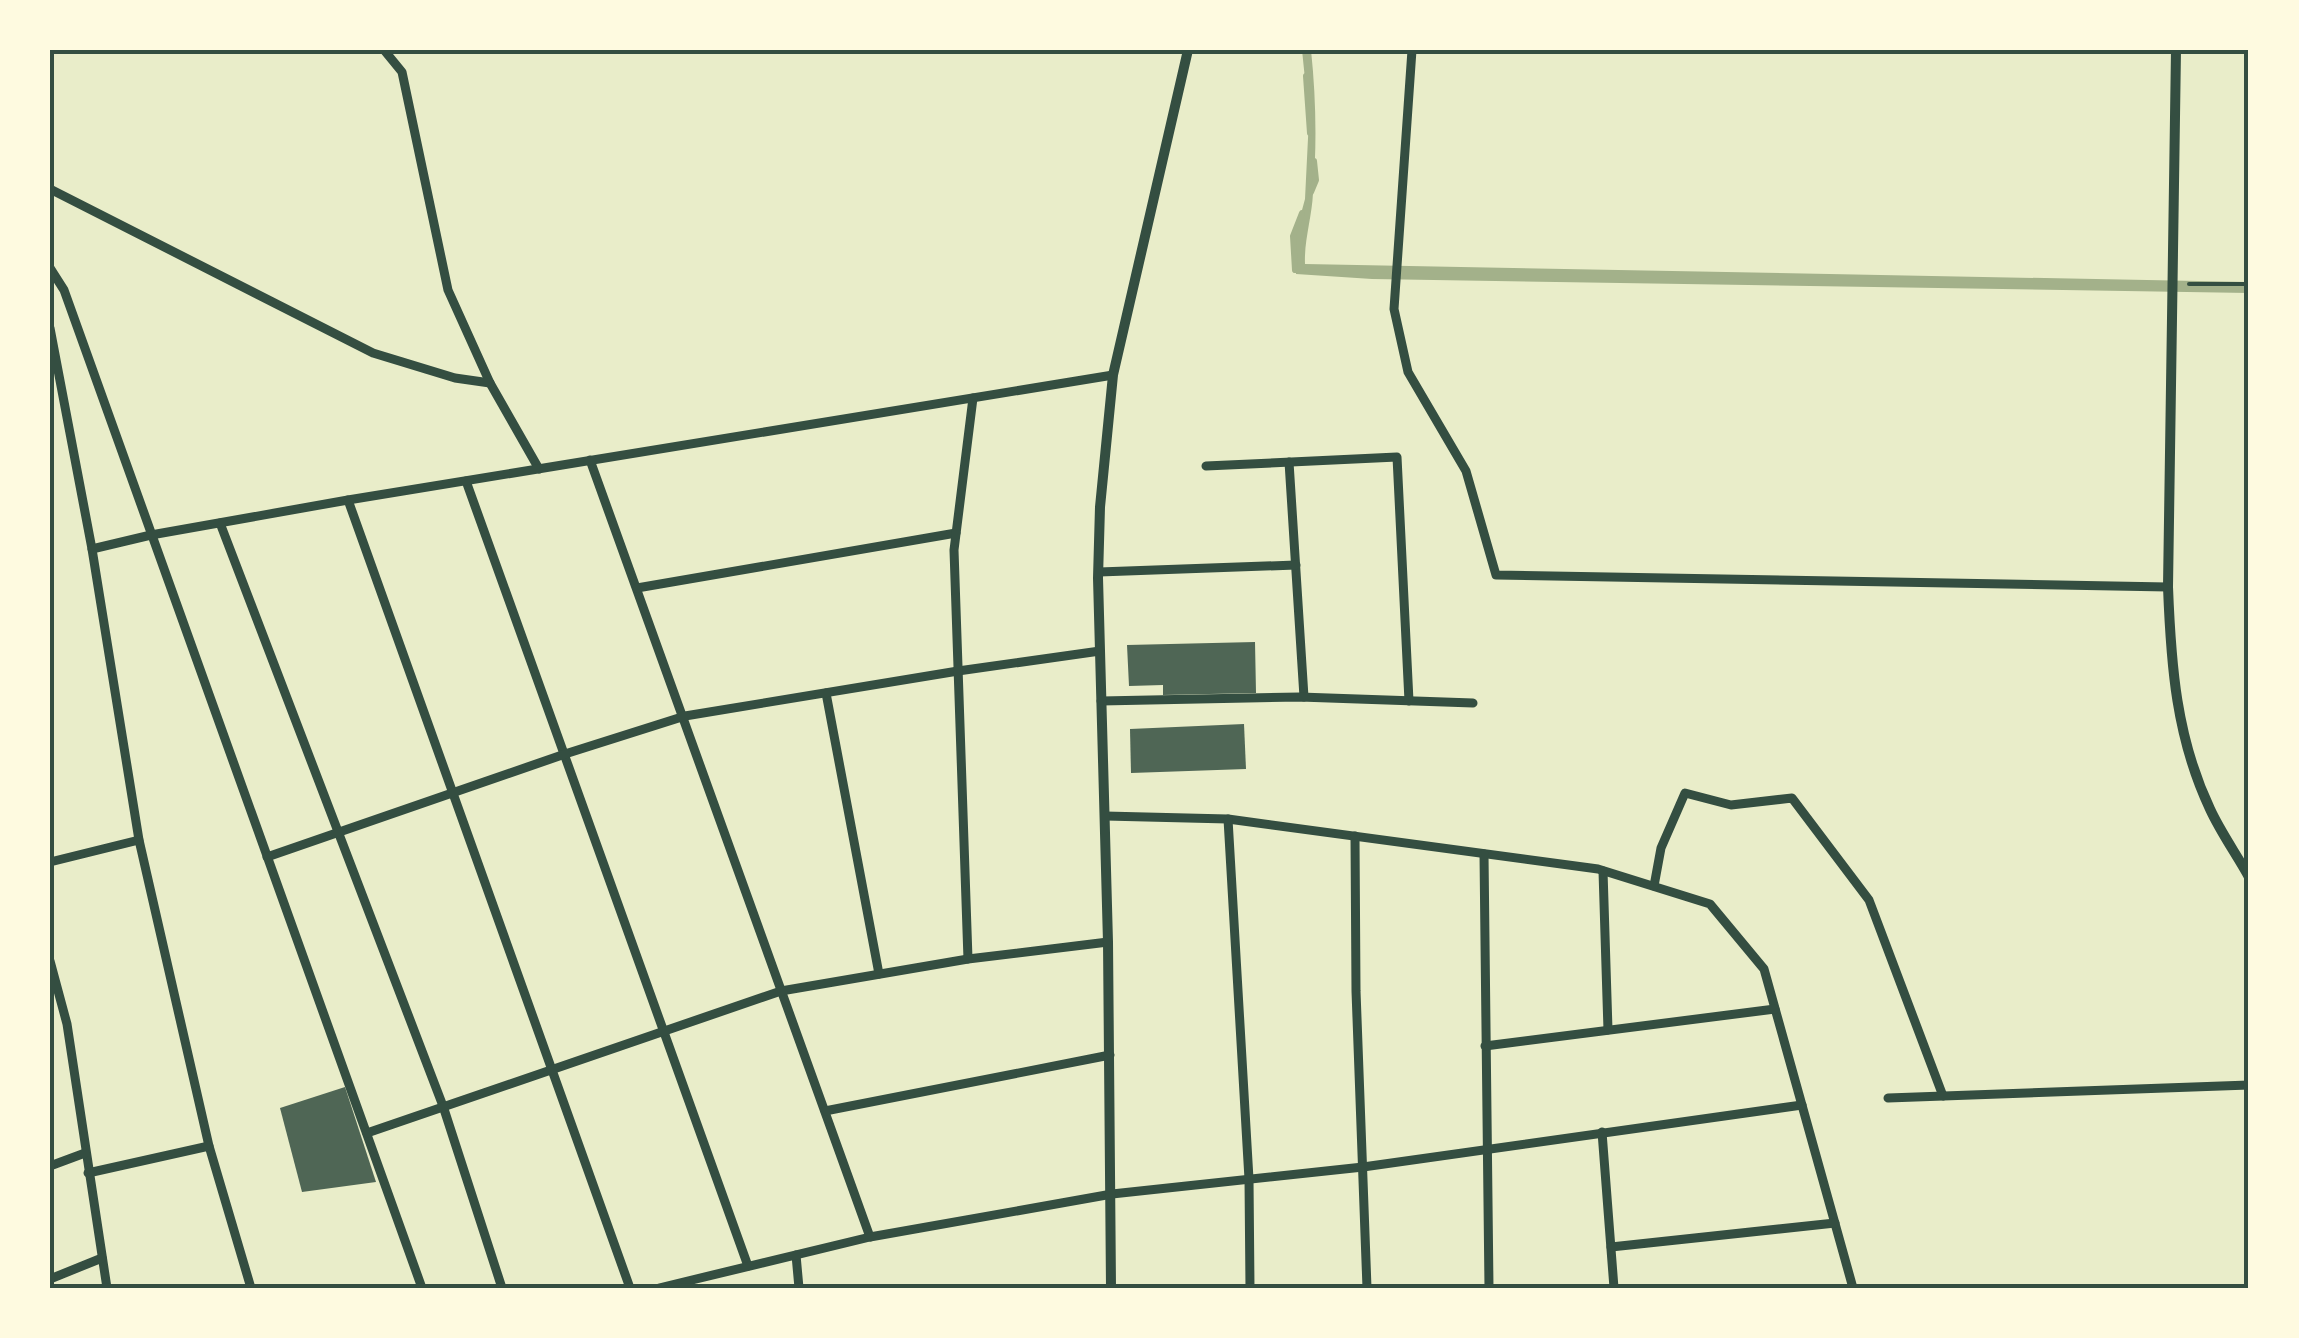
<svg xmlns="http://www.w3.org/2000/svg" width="2299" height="1338" viewBox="0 0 2299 1338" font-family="Jost,sans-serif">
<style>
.water{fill:#a3b18a}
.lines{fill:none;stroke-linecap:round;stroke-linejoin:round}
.stream{stroke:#a3b18a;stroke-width:6}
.building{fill:#4f6655}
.path{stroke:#344e41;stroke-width:4}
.minor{stroke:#344e41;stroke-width:9}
.tertiary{stroke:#344e41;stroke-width:10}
.neatline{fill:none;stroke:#344e41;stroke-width:4}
</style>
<rect width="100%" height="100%" fill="#e9edc9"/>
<path class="water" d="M1302,50H1311C1316,98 1317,144 1313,193C1312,217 1304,240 1305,264L2249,282V293L1372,279L1296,274L1295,236L1305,199L1309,118Z"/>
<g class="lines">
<g class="stream">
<path d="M1306,76L1310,133"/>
<path d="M1311,192L1316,180L1314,161"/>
<path d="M1302,213L1293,236L1295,270H1303"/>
</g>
</g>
<g class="building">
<path d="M1255,642L1256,693L1163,695V685L1129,686L1127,645Z"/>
<path d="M1244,724L1246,769L1131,773L1130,729Z"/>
<path d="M345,1087L376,1182L302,1192L280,1108Z"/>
</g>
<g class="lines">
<path class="path" d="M2189,284H2249"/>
<g class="minor">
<path d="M384,50L402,72L448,290L490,383L539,469"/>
<path d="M1412,50L1394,309L1408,372L1466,471L1496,575L2168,587"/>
<path d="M50,189L373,353L455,378L490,383"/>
<path d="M50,268L64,290L422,1288"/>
<path d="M50,328L92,549L139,840L209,1146L251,1288"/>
<path d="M590,460L870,1237"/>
<path d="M1289,462L1304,697"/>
<path d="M1206,466L1397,457L1409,701"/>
<path d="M466,481L748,1266"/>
<path d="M348,500L630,1288"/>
<path d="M220,523L443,1106L502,1288"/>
<path d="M92,549L151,535L348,500L1113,375"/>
<path d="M1099,572L1296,565"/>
<path d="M637,588L956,533"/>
<path d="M826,693L879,974"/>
<path d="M1101,701L1300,697L1473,703"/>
<path d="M1105,816L1228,819L1598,869L1710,904L1764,969L1853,1288"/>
<path d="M1228,819L1249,1179L1250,1288"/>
<path d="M1355,836L1356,991L1367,1288"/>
<path d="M1484,854L1489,1288"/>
<path d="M267,857L565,754L685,716L958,671L1100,651"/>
<path d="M50,862L139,840"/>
<path d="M1603,871L1608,1030"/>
<path d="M1654,886L1661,848L1685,793L1731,805L1792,798L1869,900L1943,1096"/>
<path d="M968,959L954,550L973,398"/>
<path d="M50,961L67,1024L107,1288"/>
<path d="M1485,1046L1775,1009"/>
<path d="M1888,1098L2249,1085"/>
<path d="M825,1111L1110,1055"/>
<path d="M1602,1132L1614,1288"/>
<path d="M367,1133L781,991L968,959L1108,942"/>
<path d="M50,1166L85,1153"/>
<path d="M88,1173L209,1146"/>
<path d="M1611,1247L1835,1223"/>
<path d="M796,1255L799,1288"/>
<path d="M50,1279L102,1258"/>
<path d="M659,1288L870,1237L1112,1194L1363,1167L1802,1105"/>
</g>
<g class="tertiary">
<path d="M2176,50L2168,587C2171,665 2176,737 2210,809C2221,833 2237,855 2249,877"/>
<path d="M1111,1288L1108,942L1098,578L1100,507L1113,375L1188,50"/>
</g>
</g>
<rect width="2299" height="1338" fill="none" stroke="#fefae0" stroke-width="105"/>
<rect x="52" y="52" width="2194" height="1234" class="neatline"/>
</svg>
